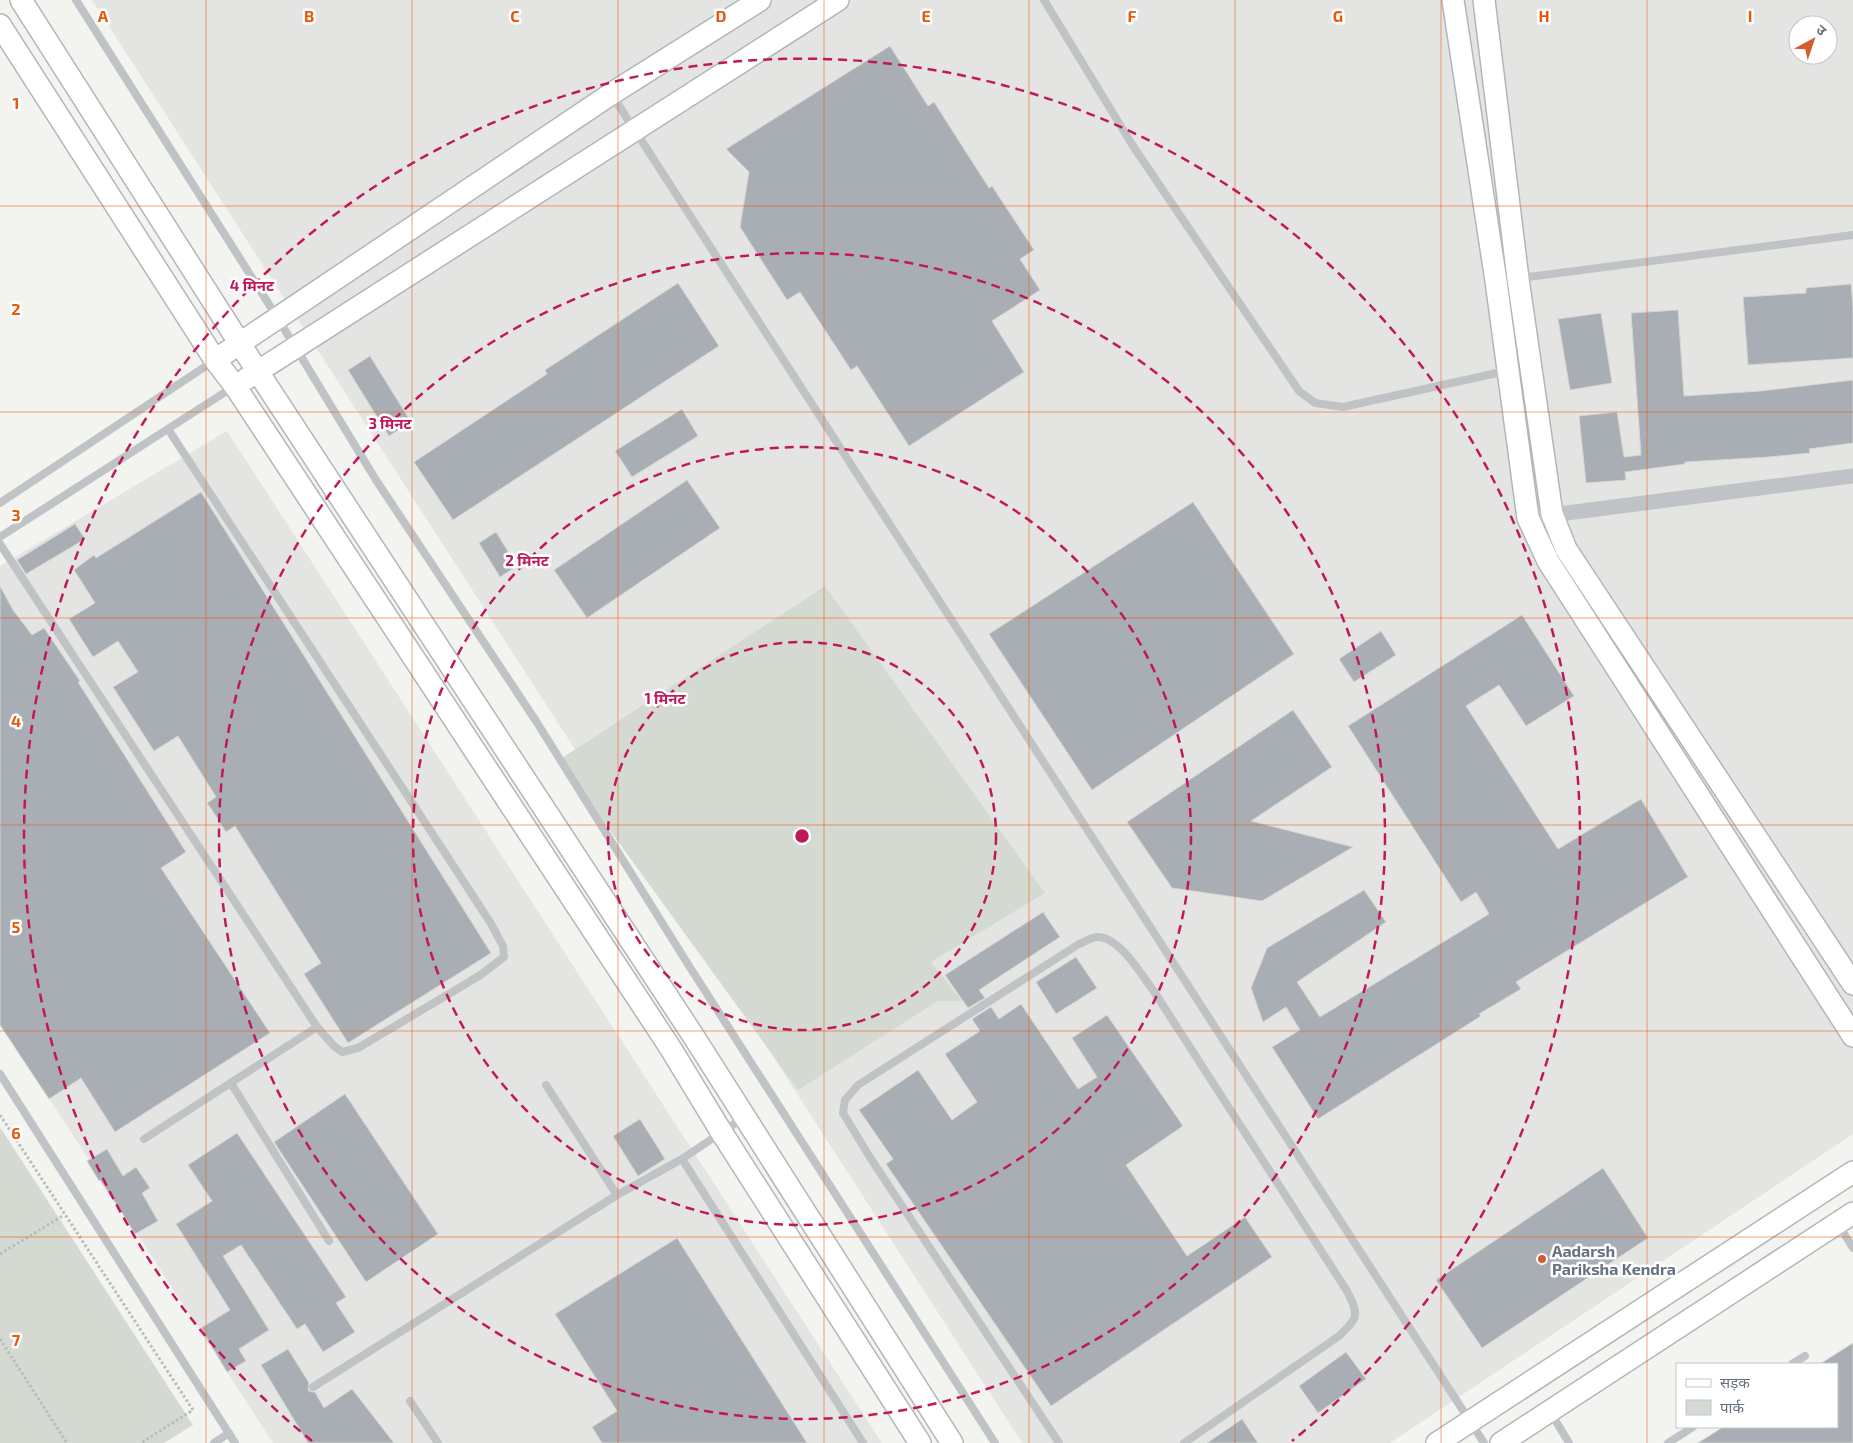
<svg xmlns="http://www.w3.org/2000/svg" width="1853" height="1443" viewBox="0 0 1853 1443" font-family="'Exo 2','Noto Sans Devanagari',sans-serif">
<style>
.built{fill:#e4e5e3;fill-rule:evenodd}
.green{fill:#d4dad1}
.building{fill:#a8aeb3;stroke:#d5d5d3}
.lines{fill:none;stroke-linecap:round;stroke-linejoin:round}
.secondary-casing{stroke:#b2b6ba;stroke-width:24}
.path{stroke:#b9bbbd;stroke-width:3;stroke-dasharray:2.5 2.5;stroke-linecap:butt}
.lane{stroke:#bfc3c6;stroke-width:8}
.street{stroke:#bfc3c6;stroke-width:15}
.secondary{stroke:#fff;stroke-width:21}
.grid{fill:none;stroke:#e8590c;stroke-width:1;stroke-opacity:0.55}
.ring{fill:none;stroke:#c2185b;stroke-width:2.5;stroke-dasharray:9 6}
.poi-dot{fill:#d55b2f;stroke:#fff;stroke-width:2}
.labels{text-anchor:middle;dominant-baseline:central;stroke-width:5;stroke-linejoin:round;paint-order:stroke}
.poi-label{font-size:16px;font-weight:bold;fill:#65727f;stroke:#fff;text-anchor:start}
.grid-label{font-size:16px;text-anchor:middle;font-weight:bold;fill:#e8590c;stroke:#fff;stroke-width:5;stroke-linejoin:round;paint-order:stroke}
.centre{fill:#c2185b;stroke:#fff;stroke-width:2.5}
.ring-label{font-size:15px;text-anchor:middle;font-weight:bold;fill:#c2185b;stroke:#fff;stroke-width:5;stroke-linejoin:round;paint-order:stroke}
</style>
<rect width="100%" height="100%" fill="#f3f4f0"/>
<g class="built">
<path d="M92,0H1853V1134L1390,1443H1022ZM1798,25H1828V55H1798Z"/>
<path d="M227,431L882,1443H273L0,1023V566Z"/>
</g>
<g class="green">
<path d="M825,586L1045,893L931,962L962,1001H938L798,1090L559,760Z"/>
<path d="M0,1127L193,1425L164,1443H0Z"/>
</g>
<g class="building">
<path d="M890,46L928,106L934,102L989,188L992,186L1034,250L1020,259L1040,290L992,321L1024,372L909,446L857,366L851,370L800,292L787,300L740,227L749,172L726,149Z"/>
<path d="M678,283L719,346L453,520L414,462L547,374L545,370Z"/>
<path d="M1851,284L1853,307V358L1748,365L1743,297L1806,293V288Z"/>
<path d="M1678,310L1684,396L1761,391L1853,380V443L1809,449L1810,453L1769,457L1685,462V464L1625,472L1626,480L1586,483L1579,416L1617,412L1624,457L1641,455L1631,313Z"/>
<path d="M1601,313L1612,383L1570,390L1558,319Z"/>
<path d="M370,356L411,422L389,436L348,370Z"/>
<path d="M682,409L698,436L632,477L615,451Z"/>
<path d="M687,480L720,528L587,618L554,570Z"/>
<path d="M201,492L491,953L348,1043L304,974L321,963L235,826L226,832L212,810L207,803L216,797L178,736L154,751L113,687L138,672L118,641L93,657L69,619L95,603L74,570L94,555L96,558Z"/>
<path d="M1193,502L1294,654L1092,790L989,634Z"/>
<path d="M75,524L85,539L26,574L17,560Z"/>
<path d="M496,532L517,566L500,577L479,543Z"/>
<path d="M0,586L13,610L32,635L44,628L80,681L78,682L186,852L161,868L270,1033L115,1132L81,1078L49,1099L0,1025Z"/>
<path d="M1522,615L1574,696L1526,726L1499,685L1466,706L1558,849L1641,799L1688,877L1516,982L1521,989L1479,1014L1481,1016L1318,1119L1272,1047L1300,1030L1286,1007L1263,1022L1251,988L1267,948L1364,890L1386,922L1297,982L1320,1017L1489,914L1476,892L1461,902L1348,726Z"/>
<path d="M1381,631L1396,655L1354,682L1339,659Z"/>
<path d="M1293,710L1332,767L1251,821L1353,847L1262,901L1172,888L1127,822Z"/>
<path d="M1043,912L1060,937L979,990L985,998L968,1008L945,975Z"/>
<path d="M1076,957L1097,988L1056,1014L1036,982Z"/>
<path d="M1021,1004L1078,1089L1097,1077L1072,1038L1107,1015L1183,1126L1126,1165L1187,1256L1245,1217L1272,1257L1051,1406L886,1164L893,1159L859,1110L918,1070L952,1120L977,1102L945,1054L980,1031L972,1019L991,1007L999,1019Z"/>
<path d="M345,1094L438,1234L366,1282L274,1142Z"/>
<path d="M640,1119L665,1159L638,1176L613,1136Z"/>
<path d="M237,1133L346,1297L336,1303L355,1332L323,1352L305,1324L297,1329L241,1245L223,1256L269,1330L239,1349L246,1361L227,1372L201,1328L230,1310L176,1224L212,1201L188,1165Z"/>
<path d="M107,1149L123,1176L136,1167L150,1188L142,1193L158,1221L135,1234L119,1208L100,1180L99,1181L87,1161Z"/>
<path d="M1603,1168L1648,1238L1482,1348L1436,1280Z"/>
<path d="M677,1238L807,1443H602L592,1427L617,1411L555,1314Z"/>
<path d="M1853,1343V1443H1698L1723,1427H1837V1364H1820Z"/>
<path d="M288,1349L309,1383L308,1390L311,1392H315L324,1408L352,1389L394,1443H308L261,1365Z"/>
<path d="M1346,1352L1366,1379L1318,1413L1299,1386Z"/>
<path d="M1242,1419L1258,1443H1207Z"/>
</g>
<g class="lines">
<defs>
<g id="secondary">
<path d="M21,0L258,372L694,1037L952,1443"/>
<path d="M1453,0L1496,281L1528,518L1548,561L1853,1036"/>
<path d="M1484,0L1518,279L1552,514L1566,549L1853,984"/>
<path d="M0,25L215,360L235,386L671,1049L722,1133L920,1443"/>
<path d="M215,360L611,94L760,0"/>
<path d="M246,379L838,0"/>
<path d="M1437,1443L1853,1172"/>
<path d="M1501,1443L1853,1213"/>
</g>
</defs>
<use href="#secondary" class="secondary-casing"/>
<g class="path">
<path d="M0,1115L193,1410L141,1443"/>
<path d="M0,1254L64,1215"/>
<path d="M0,1339L67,1443"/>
</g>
<g class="lane">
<path d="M76,0L277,317L376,480L536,721L691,969L995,1443"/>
<path d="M1044,0L1133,146L1299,391L1315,403L1343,407L1506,371"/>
<path d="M612,95L1484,1443"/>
<path d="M1520,278L1853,235"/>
<path d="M0,503L215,360"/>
<path d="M0,537L233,387"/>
<path d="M0,544L317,1027L334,1046L342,1052L358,1048L479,976L504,957L503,946L490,922L168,429"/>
<path d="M0,1074L235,1443"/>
<path d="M231,1083L329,1241"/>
<path d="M546,1085L617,1195"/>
<path d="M144,1139L317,1027"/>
<path d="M682,1159L863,1443"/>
<path d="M1838,1224L1853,1248"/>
<path d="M1792,1364L1805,1356"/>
<path d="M313,1387L617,1195L682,1159L743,1118"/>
<path d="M410,1401L438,1443"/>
<path d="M1551,1413L1569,1443"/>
<path d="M214,1443L229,1433"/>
<path d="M1059,1443L871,1159L843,1113L845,1100L858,1085L1079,944C1084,942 1092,937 1098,937C1120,937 1143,977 1155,993L1347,1291C1359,1315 1359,1317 1339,1336L1184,1443"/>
<path d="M1668,1443L1693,1427"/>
</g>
<path class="street" d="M1528,518L1853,476"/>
<use href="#secondary" class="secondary"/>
</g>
<path class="grid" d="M206,0V1443M412,0V1443M618,0V1443M824,0V1443M1029,0V1443M1235,0V1443M1441,0V1443M1647,0V1443M0,206H1853M0,412H1853M0,618H1853M0,825H1853M0,1031H1853M0,1237H1853"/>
<g class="ring">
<circle cx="802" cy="836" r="194"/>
<circle cx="802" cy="836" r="389"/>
<circle cx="802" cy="836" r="583"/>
<path d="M312 1441A778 778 0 1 1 1292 1441"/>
</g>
<circle class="poi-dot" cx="1542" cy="1259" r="5"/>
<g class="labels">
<g class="poi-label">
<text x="1552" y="1250">Aadarsh<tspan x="1552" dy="18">Pariksha Kendra</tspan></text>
</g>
</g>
<g class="grid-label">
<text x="103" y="22">A</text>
<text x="309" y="22">B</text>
<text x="515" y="22">C</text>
<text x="721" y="22">D</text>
<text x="926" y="22">E</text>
<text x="1132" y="22">F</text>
<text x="1338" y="22">G</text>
<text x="1544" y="22">H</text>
<text x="1750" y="22">I</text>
<text x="16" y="109">1</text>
<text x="16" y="315">2</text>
<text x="16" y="521">3</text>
<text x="16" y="727">4</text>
<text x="16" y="933">5</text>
<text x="16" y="1139">6</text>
<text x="16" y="1346">7</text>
</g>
<circle cx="802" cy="836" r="8" class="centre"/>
<g class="ring-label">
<text x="252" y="291">4 मिनट</text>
<text x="390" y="429">3 मिनट</text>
<text x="527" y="566">2 मिनट</text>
<text x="665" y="704">1 मिनट</text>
</g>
<rect x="1676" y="1363" width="162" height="65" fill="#ffffff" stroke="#c1c7cc"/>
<rect x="1686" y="1379" width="25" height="8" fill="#ffffff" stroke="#c1c7cc"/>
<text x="1720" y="1388" font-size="15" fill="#65727f">सड़क</text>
<rect x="1686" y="1400" width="25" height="15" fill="#d4dad1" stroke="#c1c7cc"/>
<text x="1720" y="1413" font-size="15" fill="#65727f">पार्क</text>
<g transform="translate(1813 40) rotate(40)"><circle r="24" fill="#ffffff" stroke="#c1c7cc"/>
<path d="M0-4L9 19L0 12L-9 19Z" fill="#d55b2f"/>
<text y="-8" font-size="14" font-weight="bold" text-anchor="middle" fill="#65727f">उ</text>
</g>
</svg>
